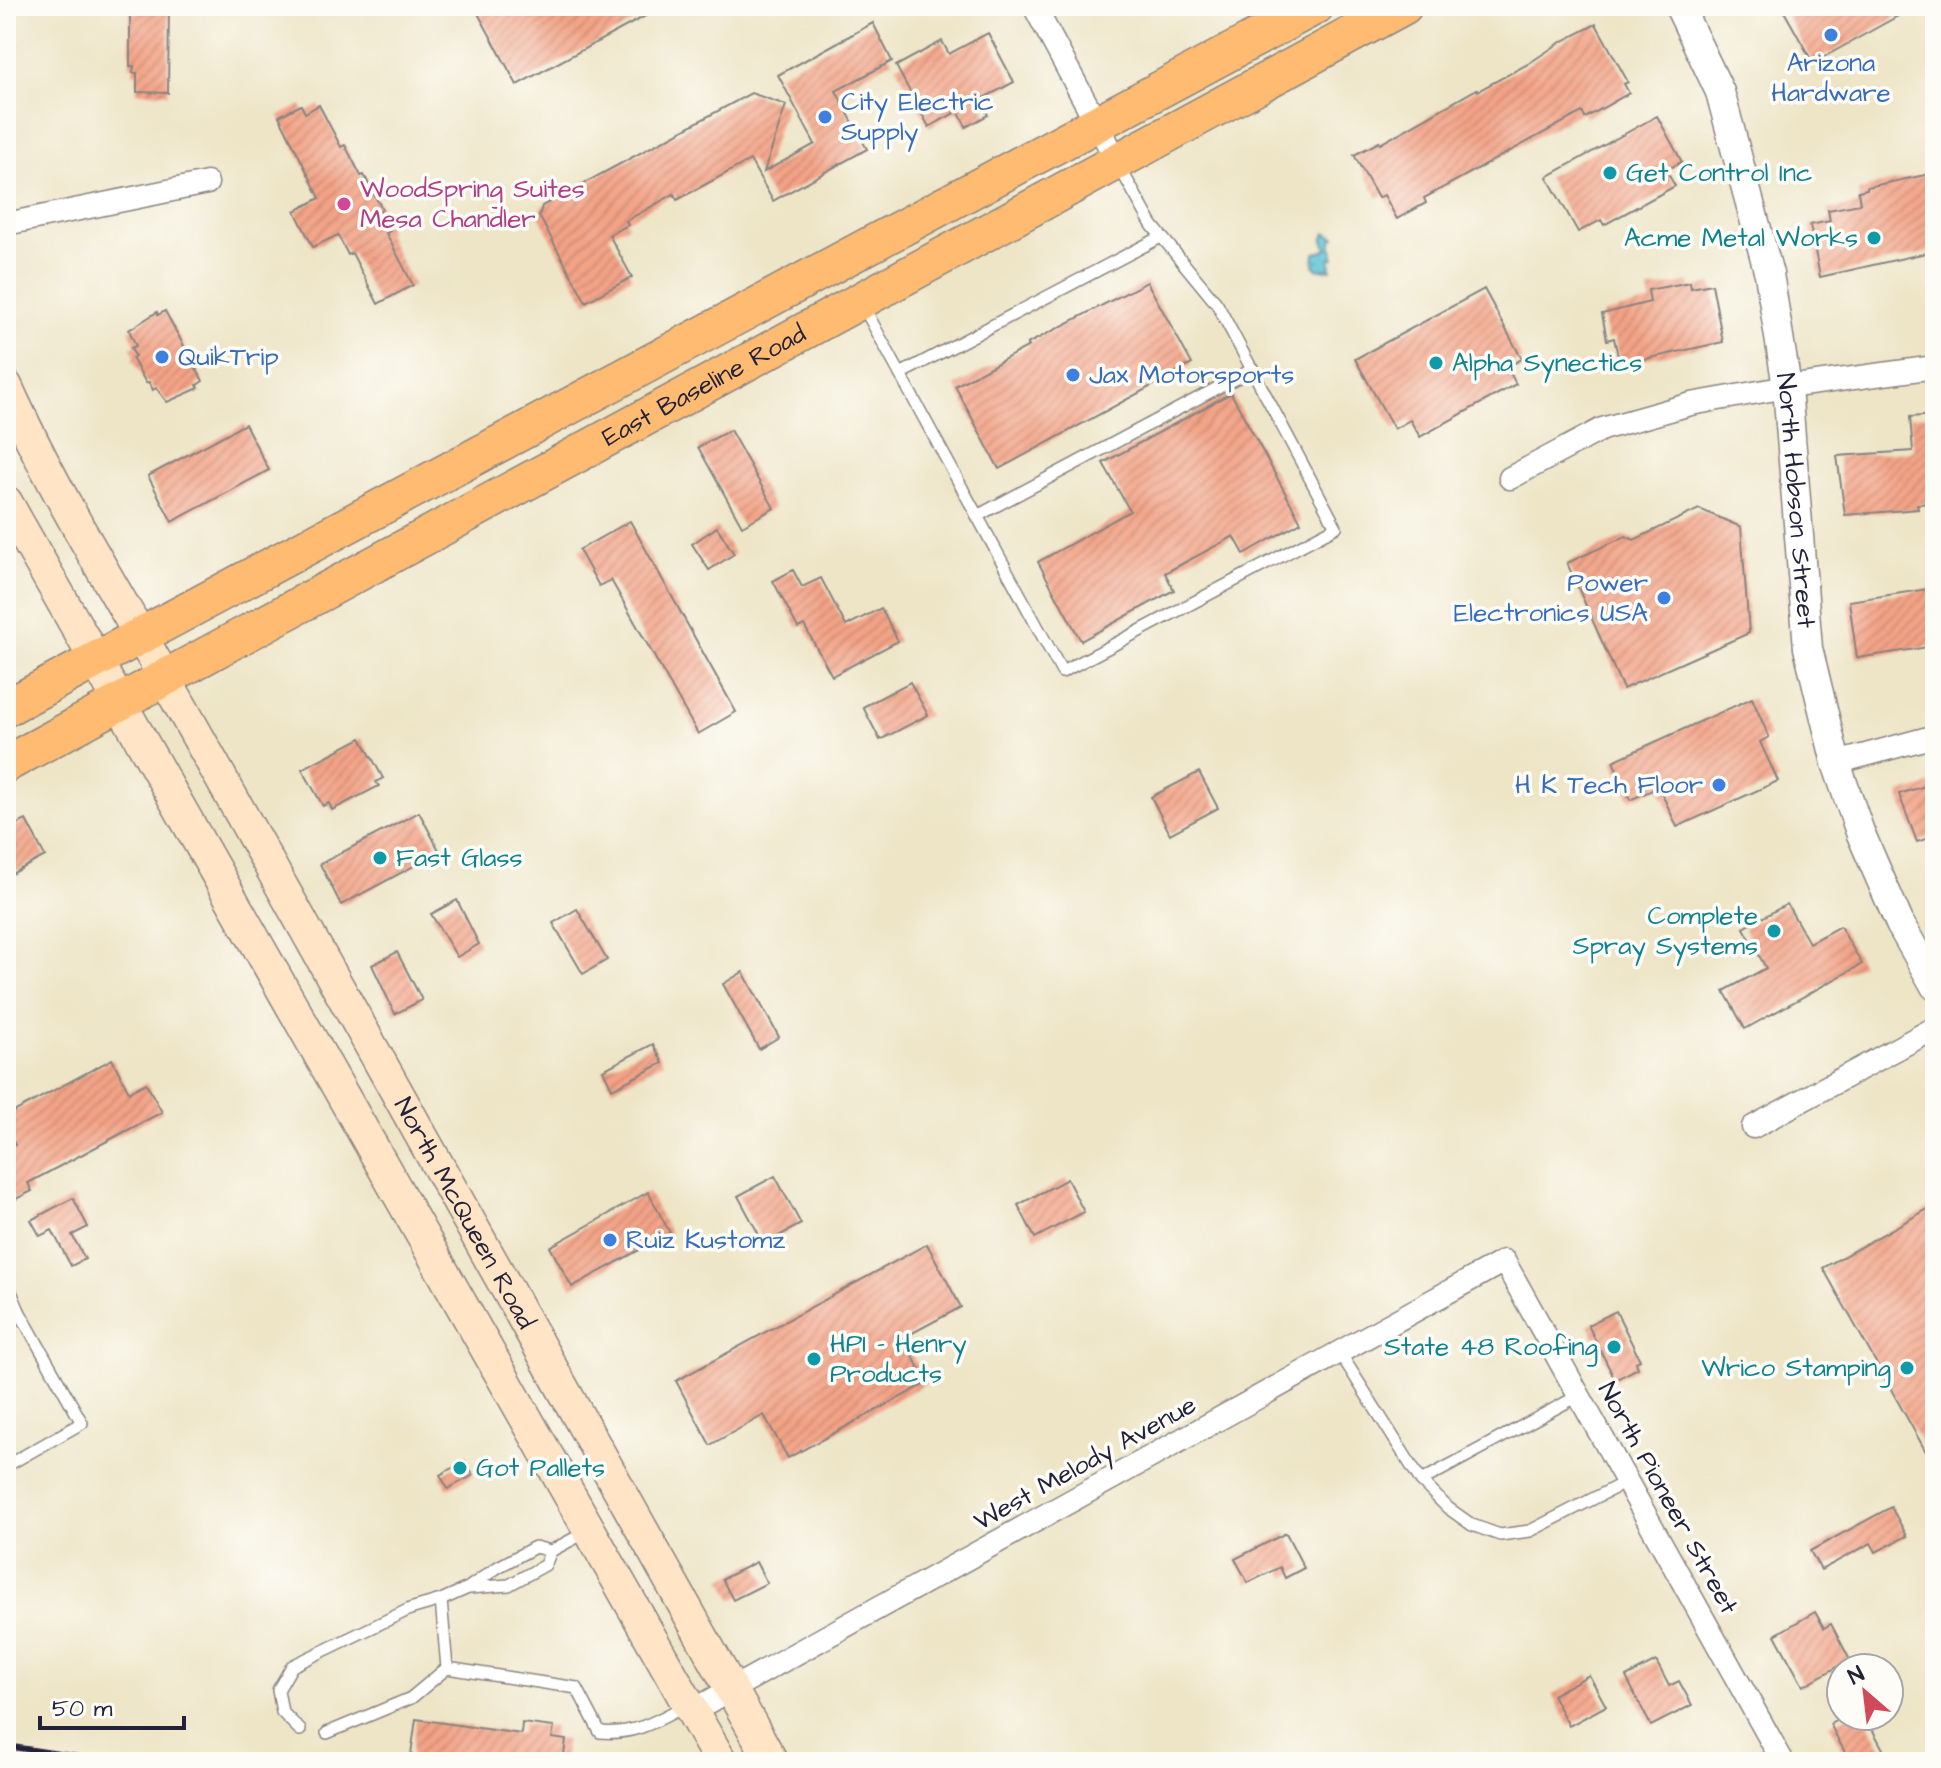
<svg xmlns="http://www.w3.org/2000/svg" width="1941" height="1768" viewBox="0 0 1941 1768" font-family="'Architects Daughter',sans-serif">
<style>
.water{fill:url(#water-ripples);stroke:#3d7188;stroke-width:2}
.building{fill:url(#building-hatch)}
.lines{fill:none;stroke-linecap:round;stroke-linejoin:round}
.service-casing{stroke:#888481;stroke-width:14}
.minor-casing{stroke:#888481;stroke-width:25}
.tertiary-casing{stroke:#888481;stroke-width:31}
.secondary-casing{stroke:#888481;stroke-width:35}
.primary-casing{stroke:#888481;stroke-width:39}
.service{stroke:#fff;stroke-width:11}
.minor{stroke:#fff;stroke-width:22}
.tertiary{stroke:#fff;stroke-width:28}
.secondary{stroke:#ffe4c6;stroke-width:32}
.primary{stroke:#ffbb71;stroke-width:36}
.rail{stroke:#22223b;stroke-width:6}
.shop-dot{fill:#3f7fe0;stroke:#fdfcf7;stroke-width:3}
.culture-dot{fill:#0f9aa8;stroke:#fdfcf7;stroke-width:3}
.hotel-dot{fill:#d1479c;stroke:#fdfcf7;stroke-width:3}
.labels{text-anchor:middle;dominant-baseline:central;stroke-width:7;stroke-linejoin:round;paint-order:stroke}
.shop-label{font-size:26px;fill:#366cbe;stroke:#fdfcf7;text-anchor:start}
.culture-label{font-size:26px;fill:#0d838f;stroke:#fdfcf7;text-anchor:start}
.hotel-label{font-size:26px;fill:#b23c85;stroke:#fdfcf7;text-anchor:start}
.street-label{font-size:26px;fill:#22223b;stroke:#fdfcf7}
</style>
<defs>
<pattern id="water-ripples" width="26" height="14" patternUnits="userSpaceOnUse" patternTransform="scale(2)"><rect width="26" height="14" fill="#58c0d6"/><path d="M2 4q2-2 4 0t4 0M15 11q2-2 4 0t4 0" fill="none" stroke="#489caf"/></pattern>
<pattern id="building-hatch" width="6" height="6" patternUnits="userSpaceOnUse" patternTransform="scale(2)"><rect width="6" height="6" fill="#f3a386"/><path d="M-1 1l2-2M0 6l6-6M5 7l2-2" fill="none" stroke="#d08c75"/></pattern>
</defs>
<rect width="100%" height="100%" fill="#fdfcf7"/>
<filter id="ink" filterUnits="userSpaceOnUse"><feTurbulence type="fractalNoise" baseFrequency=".0125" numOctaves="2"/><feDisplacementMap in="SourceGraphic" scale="16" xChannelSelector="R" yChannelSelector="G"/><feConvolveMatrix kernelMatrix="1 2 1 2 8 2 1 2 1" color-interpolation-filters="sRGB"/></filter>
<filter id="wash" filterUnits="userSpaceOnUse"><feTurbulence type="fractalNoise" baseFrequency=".006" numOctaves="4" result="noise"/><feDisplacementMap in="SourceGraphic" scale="32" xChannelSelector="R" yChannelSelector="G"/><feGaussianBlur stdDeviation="1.8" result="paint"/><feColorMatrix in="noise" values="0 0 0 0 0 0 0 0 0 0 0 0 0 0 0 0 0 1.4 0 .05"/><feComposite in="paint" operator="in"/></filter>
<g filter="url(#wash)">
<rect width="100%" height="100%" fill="#eee5c7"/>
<path class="water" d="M1326,233L1336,237H1333L1331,248L1333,250L1334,258L1330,259L1331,270L1318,269L1314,265L1315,253L1324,251L1327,248L1323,241Z"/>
<g id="blocks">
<g class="building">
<path d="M135,6H169L168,93L137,92V73H133L134,66H130V12L135,13Z"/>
<path d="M474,6H664L517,85Z"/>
<path d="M1781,6H1916L1813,63Z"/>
<path d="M873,23L892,61L836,91L867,149L773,201L750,160L677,200L674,194L626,221L628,225L609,235L632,277L586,302L539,216L542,206L751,93L786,105L764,172L815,144L778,75Z"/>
<path d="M1596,24L1628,82L1624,84L1629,93L1585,118L1582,112L1424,198L1426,203L1397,219L1384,195L1378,198L1354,155L1379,142L1380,144L1477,89L1478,91L1528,64L1561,42Z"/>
<path d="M988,33L1014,82L980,100L988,115L966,127L958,111L929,127L896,66L942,41L949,54Z"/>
<path d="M301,105L305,113L319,105L341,147L345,145L361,176L364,175L382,209L379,211L390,231L386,233L413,285L378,304L352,253L348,255L338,235L313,247L295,211L320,198L279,116Z"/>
<path d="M1657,116L1682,162L1666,170L1675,186L1604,225L1601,220L1578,232L1547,177Z"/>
<path d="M1935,173V251L1820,277L1810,225L1830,221L1828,210L1860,204L1858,191L1867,189V187Z"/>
<path d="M1147,282L1192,364L999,469L955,386L1029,346L1027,344Z"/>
<path d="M1690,282L1691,288L1712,284L1723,342L1623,364V360L1619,361L1614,338L1607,340L1602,314L1650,302L1648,290Z"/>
<path d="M1484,289L1522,359L1507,367L1516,384L1420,437L1410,420L1394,429L1355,359Z"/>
<path d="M165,311L203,381L197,385L199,388L167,402L156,388L153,390L149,382L146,383L132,358L135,356L131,348L136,346L129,330L157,312L158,315Z"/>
<path d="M1231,393L1301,522L1244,554L1234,536L1165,573L1174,590L1081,641L1038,562L1130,511L1103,463Z"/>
<path d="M1935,415V503L1917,504L1918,509L1845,515L1837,456L1913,451L1910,417Z"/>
<path d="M245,424L269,470L172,522L148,476Z"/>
<path d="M730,430L774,508L742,526L698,447Z"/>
<path d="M1699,509L1741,527L1749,633L1623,689L1567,563L1626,536L1634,540Z"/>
<path d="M630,521L736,712L698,734L611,580L599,586L579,550Z"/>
<path d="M717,527L734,554L709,570L692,544Z"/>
<path d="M793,570L802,587L821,578L846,626L881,608L898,641L832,676L804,625L798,628L773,581Z"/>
<path d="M1935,588V646L1857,658L1849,601Z"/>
<path d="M910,682L928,715L880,740L863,707Z"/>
<path d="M1752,698L1769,737L1760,742L1778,781L1677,827L1659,787L1630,800L1613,761Z"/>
<path d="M361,738L383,778L376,782L379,786L332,810L329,803L323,806L302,769Z"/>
<path d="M1199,772L1218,808L1170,834L1151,797Z"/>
<path d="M1935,783V836L1917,842L1899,794Z"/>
<path d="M419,812L440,852L341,905L320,864Z"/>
<path d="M26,820L45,856L6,877V830Z"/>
<path d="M457,900L479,944L457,957L431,914Z"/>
<path d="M1787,904L1809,943L1840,926L1862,964L1745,1029L1724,991L1766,968L1744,928Z"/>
<path d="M577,909L607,960L583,974L553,923Z"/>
<path d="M397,952L422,1000L395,1014L372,965Z"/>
<path d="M743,972L779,1037L759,1049L723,984Z"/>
<path d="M653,1044L663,1063L612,1089L603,1070Z"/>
<path d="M112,1059L129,1092L146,1083L162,1112L28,1183L32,1191L14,1200L6,1185V1149L15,1145L6,1128V1116Z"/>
<path d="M775,1176L801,1224L764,1244L738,1196Z"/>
<path d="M1067,1179L1084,1212L1035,1238L1018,1205Z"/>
<path d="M648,1192L670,1233L572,1287L550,1247Z"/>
<path d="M73,1198L88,1227L72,1235L85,1259L71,1266L52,1230L40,1236L31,1220Z"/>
<path d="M1935,1205V1468L1823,1268Z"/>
<path d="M927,1244L961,1307L903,1338L927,1383L788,1458L764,1415L710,1445L676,1381Z"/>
<path d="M1616,1311L1640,1360L1636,1362L1638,1368L1615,1380L1588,1325Z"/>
<path d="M465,1461L473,1475L448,1489L440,1475Z"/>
<path d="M1891,1507L1907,1536L1876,1552L1871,1543L1821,1570L1810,1551Z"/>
<path d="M1286,1533L1304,1568L1285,1578L1280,1567L1248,1583L1235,1559Z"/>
<path d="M756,1562L767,1583L733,1600L722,1579Z"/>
<path d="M1815,1612L1824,1628L1831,1624L1850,1660L1803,1686L1775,1635Z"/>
<path d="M1656,1661L1669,1686L1679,1681L1692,1705L1651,1726L1626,1677Z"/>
<path d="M1589,1675L1606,1706L1569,1726L1552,1695Z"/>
<path d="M1846,1716H1865L1890,1762H1850L1830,1724Z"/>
<path d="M416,1719L521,1734L522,1723L554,1727L552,1738L566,1740L563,1762H410Z"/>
</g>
</g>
</g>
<g filter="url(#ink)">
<use href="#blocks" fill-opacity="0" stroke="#888481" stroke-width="2"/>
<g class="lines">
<defs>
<g id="service">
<path d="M862,304L1062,672L1336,527L1217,304L1152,225L1119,166"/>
<path d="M900,374L1161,237"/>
<path d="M977,516L1253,369"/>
<path d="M6,1280L19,1311"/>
<path d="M6,1318L19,1311L82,1423L6,1466"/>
<path d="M1340,1353L1421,1481L1448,1508L1472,1525L1500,1535L1530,1531L1626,1482"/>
<path d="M1421,1481L1578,1396"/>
<path d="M469,1588L509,1585L545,1565L551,1551"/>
<path d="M447,1668L577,1688L600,1732C636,1735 656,1721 687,1705"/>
<path d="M300,1730L282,1712L278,1690L292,1666L410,1609L441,1600L468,1588L498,1567L535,1547L551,1551L586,1532"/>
<path d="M327,1733L411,1698L447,1668L441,1600"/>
</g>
<g id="minor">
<path d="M1034,6L1117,161"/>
<path d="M6,224L207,183"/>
<path d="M1510,478L1602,429L1691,404L1787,387L1935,367"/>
<path d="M1836,763L1935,736"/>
<path d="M1753,1127L1935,1028"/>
<path d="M692,1711L1504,1261L1783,1762"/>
</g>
<g id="tertiary">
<path id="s1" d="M1679,6L1720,92L1769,274L1787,387L1808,648L1836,763L1860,832L1900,924L1935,986"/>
</g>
<g id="secondary">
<path id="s2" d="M6,386C52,488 110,582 166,680L772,1762"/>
<path d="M6,502L721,1762"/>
</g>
<g id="primary">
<path d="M6,708L1316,6"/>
<path id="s3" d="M6,764L1404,6"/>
</g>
</defs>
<use href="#service" class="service-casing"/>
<use href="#minor" class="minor-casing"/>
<use href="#tertiary" class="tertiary-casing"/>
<use href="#secondary" class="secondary-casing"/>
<use href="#primary" class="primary-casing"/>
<use href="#service" class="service"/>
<use href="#minor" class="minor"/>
<use href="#tertiary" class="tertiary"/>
<use href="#secondary" class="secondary"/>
<use href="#primary" class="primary"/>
<path class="rail" d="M6,1746L112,1762"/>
</g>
</g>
<g class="shop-dot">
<circle cx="1831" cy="35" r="8"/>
<circle cx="825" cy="117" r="8"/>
<circle cx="162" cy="357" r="8"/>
<circle cx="1073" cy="375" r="8"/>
<circle cx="1664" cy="598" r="8"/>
<circle cx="1719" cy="785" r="8"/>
<circle cx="610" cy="1240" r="8"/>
</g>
<g class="culture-dot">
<circle cx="1610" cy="173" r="8"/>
<circle cx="1874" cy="238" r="8"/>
<circle cx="1436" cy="363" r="8"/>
<circle cx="380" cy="858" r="8"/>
<circle cx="1774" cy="931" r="8"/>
<circle cx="1614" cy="1347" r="8"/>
<circle cx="814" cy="1359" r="8"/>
<circle cx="1907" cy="1368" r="8"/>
<circle cx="460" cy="1468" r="8"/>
</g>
<circle class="hotel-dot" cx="344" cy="204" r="8"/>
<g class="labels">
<g class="shop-label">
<text x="1831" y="63" text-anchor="middle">Arizona<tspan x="1831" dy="30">Hardware</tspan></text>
<text x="841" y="102">City Electric<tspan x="841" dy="30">Supply</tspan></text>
<text x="178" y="357">QuikTrip</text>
<text x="1089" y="375">Jax Motorsports</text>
<text x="1648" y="583" text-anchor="end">Power<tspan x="1648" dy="30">Electronics USA</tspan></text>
<text x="1703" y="785" text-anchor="end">H K Tech Floor</text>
<text x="626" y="1240">Ruiz Kustomz</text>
</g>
<g class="culture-label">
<text x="1626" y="173">Get Control Inc</text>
<text x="1858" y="238" text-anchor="end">Acme Metal Works</text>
<text x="1452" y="363">Alpha Synectics</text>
<text x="396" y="858">Fast Glass</text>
<text x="1758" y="916" text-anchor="end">Complete<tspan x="1758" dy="30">Spray Systems</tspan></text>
<text x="830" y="1344">HPI - Henry<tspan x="830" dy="30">Products</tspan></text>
<text x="1598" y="1347" text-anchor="end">State 48 Roofing</text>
<text x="1891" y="1368" text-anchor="end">Wrico Stamping</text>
<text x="476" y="1468">Got Pallets</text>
</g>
<g class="hotel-label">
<text x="360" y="189">WoodSpring Suites<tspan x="360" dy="30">Mesa Chandler</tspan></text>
</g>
<g class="street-label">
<text stroke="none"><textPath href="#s3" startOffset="794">East Baseline Road</textPath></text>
<text stroke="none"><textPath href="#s1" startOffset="512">North Hobson Street</textPath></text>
<text stroke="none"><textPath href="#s2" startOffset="946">North McQueen Road</textPath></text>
<text transform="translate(1085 1463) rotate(-29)">West Melody Avenue</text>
<text transform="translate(1668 1498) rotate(61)">North Pioneer Street</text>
</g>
</g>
<rect width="1941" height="1768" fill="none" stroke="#fdfcf7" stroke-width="32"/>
<g transform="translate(1865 1692) rotate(332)"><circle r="38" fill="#fdfcf7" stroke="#a5a5ac" stroke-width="2"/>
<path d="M0-6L14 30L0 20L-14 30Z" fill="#d1495b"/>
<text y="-12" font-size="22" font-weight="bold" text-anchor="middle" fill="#22223b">N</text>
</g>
<path d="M40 1716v12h144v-12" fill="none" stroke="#22223b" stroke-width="4"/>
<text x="52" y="1716" font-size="24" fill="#22223b" stroke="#fdfcf7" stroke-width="6" paint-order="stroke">50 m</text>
</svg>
